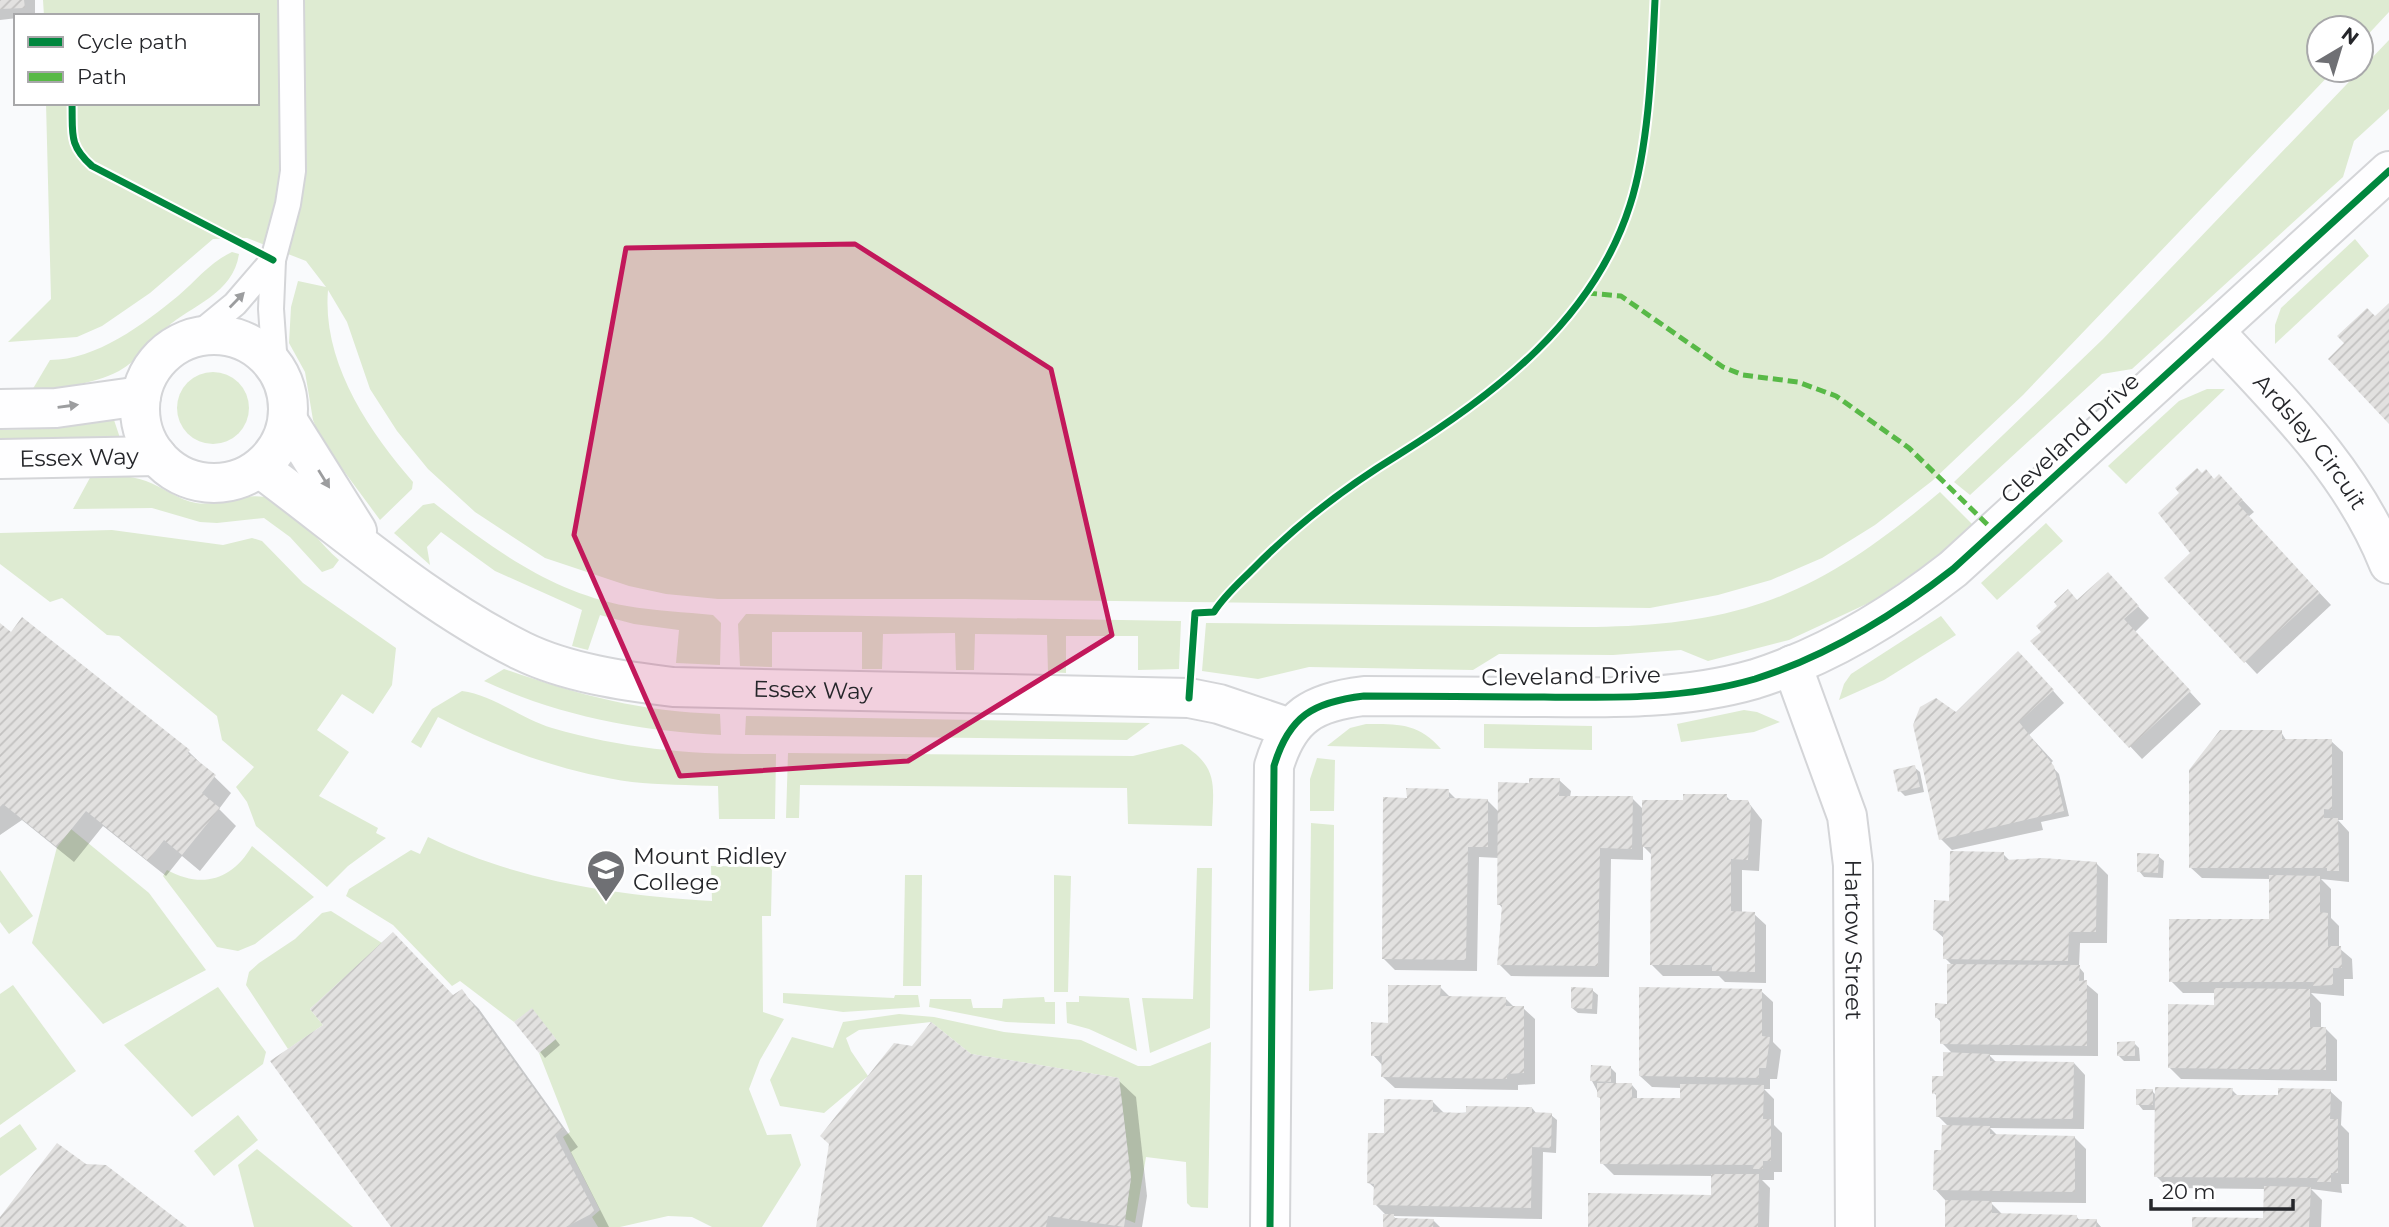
<svg xmlns="http://www.w3.org/2000/svg" width="2389" height="1227" viewBox="0 0 2389 1227" font-family="Montserrat,sans-serif">
<style>
.green{fill:#deebd2}
.shadow{fill:#0003}
.building{fill:url(#building-hatch)}
.lines{fill:none;stroke-linecap:round;stroke-linejoin:round}
.service-casing{stroke:#d4d5d8;stroke-width:28}
.minor-casing{stroke:#d4d5d8;stroke-width:42}
.service{stroke:#fefeff;stroke-width:24}
.minor{stroke:#fefeff;stroke-width:38}
.quiet{stroke:#58b947;stroke-width:5;stroke-dasharray:10 5;stroke-linecap:butt}
.cycleway-casing{stroke:#fff;stroke-width:11}
.cycleway{stroke:#00873e;stroke-width:7}
.oneway{fill:#9c9d9f}
.marked{fill:#c2185b;fill-opacity:0.2;stroke:#c2185b;stroke-width:5;stroke-linejoin:round}
.labels{text-anchor:middle;dominant-baseline:central;stroke-width:6;stroke-linejoin:round;paint-order:stroke}
.street-label{font-size:23px;fill:#25262a;stroke:#fff}
.poi-label{font-size:23px;fill:#25262a;stroke:#fff;text-anchor:start}
</style>
<defs>
<pattern id="building-hatch" width="6" height="6" patternUnits="userSpaceOnUse" patternTransform="scale(1.75)"><rect width="6" height="6" fill="#e2e1e0"/><path d="M-1 1l2-2M0 6l6-6M5 7l2-2" fill="none" stroke="#c2c1c0"/></pattern>
</defs>
<rect width="100%" height="100%" fill="#f9fafc"/>
<g class="green">
<path d="M43,0H2389V12L2361,42V28H2319V70H2334L2023,395L1932,481L1875,525L1822,558L1771,580L1718,595L1650,608L964,599H718L666,594L629,586L545,558L475,512L428,469L397,431L370,389L347,322L328,290C322,362 368,430 413,482L412,489L380,520L321,440L313,420L305,372L289,343L291,307L298,281L326,287L306,261L247,238L213,239L150,293L102,326L77,337L8,342L51,299L46,103H257V16H44Z"/>
<path d="M2389,40V109L2354,141L2343,177L2132,369L2102,374L1970,495L1954,482L2103,339Z"/>
<path d="M2355,239L2369,256L2275,344V325L2281,308Z"/>
<path d="M232,252L239,254C233,294 192,305 166,328C150,342 139,360 119,371C92,385 60,387 31,392L50,360C96,360 144,324 178,296C196,281 210,262 232,252Z"/>
<circle cx="213" cy="408" r="36"/>
<path d="M2207,389H2225L2126,484L2108,466L2179,401Z"/>
<path d="M113,417L121,441L78,437L0,440V430L62,428Z"/>
<path d="M92,474C110,475 129,475 146,481C162,487 179,500 196,503C220,507 248,490 271,499C300,510 316,541 339,560L333,568L322,572L290,537L264,518L217,523L200,522L152,508L73,509Z"/>
<path d="M1940,492L1977,529L1873,601L1789,640L1708,661L1681,650L1613,655L1499,654L1473,670L1309,667L1258,679L1202,671L1206,623C1300,624 1393,625 1487,626C1573,627 1662,632 1746,608C1820,587 1882,541 1940,492Z"/>
<path d="M434,503C493,549 551,592 627,606C655,611 685,612 713,615L721,623L720,665L676,663L679,630L634,624L600,615L588,650L572,646L582,610L495,571L441,532L427,547L430,565L394,533L423,505Z"/>
<path d="M2046,523L2063,541L1997,600L1981,583Z"/>
<path d="M112,530L223,545L252,538L262,541L303,583L396,648L392,685L373,714L342,694L317,730L349,752L319,796L378,828L376,833L386,838L348,866L327,887L256,826L247,802L236,787L254,767L222,740L217,716L119,636L107,635L62,598L50,602L0,564V533Z"/>
<path d="M746,614L1181,621L1179,669L1138,670V636H1066V673L1048,672L1047,635L975,634L974,670H956L955,633L883,634L882,669H862V632H772V667L740,666L738,624Z"/>
<path d="M1941,616L1956,635L1884,680L1839,700L1844,684L1851,674Z"/>
<path d="M504,669C580,695 639,712 720,714L721,735C639,731 559,716 484,681Z"/>
<path d="M462,691C493,695 522,719 552,728C629,750 696,755 776,754L775,819H719L718,786C689,785 660,785 632,782C566,773 496,748 438,717L421,748L411,742L432,709Z"/>
<path d="M1744,710L1757,712L1780,722L1754,732L1681,742L1677,724Z"/>
<path d="M746,716L1150,723L1127,740L745,735Z"/>
<path d="M1366,724C1398,724 1419,723 1441,749L1327,746L1350,728Z"/>
<path d="M1484,724L1592,726V750L1484,748Z"/>
<path d="M1182,744C1220,768 1213,786 1212,826L1128,824L1127,788L800,785L799,818H786L788,753L1133,756Z"/>
<path d="M1317,758L1335,760L1334,811H1310V779Z"/>
<path d="M1311,823L1334,825L1333,989L1309,991Z"/>
<path d="M71,829L149,893L206,970L103,1024L32,943L57,847Z"/>
<path d="M428,837C517,881 614,895 712,901L711,866L772,867L771,916H762L763,1012L784,1019L760,1060L749,1089L767,1135L791,1134L801,1165L762,1227H712L692,1217L668,1216L620,1227H598L592,1217L600,1210L563,1137L570,1132L539,1053L556,1039L532,1009L514,1022L460,981L452,986L393,925L346,896L349,889L411,850L420,854Z"/>
<path d="M252,846L314,897L255,944L238,951L217,947L163,876L167,870C202,889 232,880 252,846Z"/>
<path d="M1197,868H1212L1210,1028L1150,1053L1142,998L1193,999Z"/>
<path d="M0,870L33,916L9,934L0,922Z"/>
<path d="M905,875H922L921,986H903Z"/>
<path d="M1054,875L1071,876L1068,992H1054Z"/>
<path d="M331,911L382,943L310,1009L323,1025L288,1049L246,985L249,972L259,963L295,939L322,913Z"/>
<path d="M13,985L76,1071L0,1125V994Z"/>
<path d="M218,987L266,1052L263,1064L192,1117L124,1045Z"/>
<path d="M783,993L894,998L895,995H918L920,1007L843,1012L783,1003Z"/>
<path d="M1079,996L1129,998L1137,1051L1089,1029L1067,1023L1066,1002H1079Z"/>
<path d="M1044,997L1045,1002H1055V1024L1006,1022L929,1007L930,999H971L973,1008H1002L1003,999Z"/>
<path d="M899,1014L934,1017L1004,1032L1081,1040L1138,1066H1150L1211,1042L1208,1208L1191,1207L1187,1203L1186,1162L1146,1157L1135,1223L1125,1219L1131,1178L1119,1078L971,1054L931,1022L859,1030L846,1038L851,1051L868,1076L824,1113L780,1106L770,1080L792,1037L833,1048L843,1022Z"/>
<path d="M238,1115L258,1140L214,1176L194,1151Z"/>
<path d="M20,1124L37,1149L0,1176V1138Z"/>
<path d="M257,1149L353,1227H254L238,1165Z"/>
</g>
<g class="shadow">
<path d="M0,0H35V16L0,20Z"/>
<path d="M2215,481L2231,488L2254,512L2248,517L2331,605L2257,674L2167,578L2193,554Z"/>
<path d="M2119,586L2149,618L2135,632L2201,704L2142,759L2033,642L2044,632L2060,606Z"/>
<path d="M23,620L189,752L231,793L219,809L236,826L200,871L182,856L166,876L103,826L74,862L22,820L0,835V625L11,634Z"/>
<path d="M2029,664L2064,703L2029,735L2053,761L2050,764L2059,774L2069,816L2041,822L2043,830L1952,850L1941,839L1956,714Z"/>
<path d="M2281,732L2286,740L2331,741L2343,752V820H2338L2349,832V882L2321,879L2331,889V918L2339,926V948L2352,959L2353,979H2344V996L2311,993L2321,1003V1029H2326L2337,1040V1081L2181,1079L2169,1067L2215,1006V993H2183L2171,981L2270,921L2271,879L2202,878L2190,867Z"/>
<path d="M1914,767L1920,772L1924,792L1905,796L1900,791Z"/>
<path d="M1559,780L1571,791L1570,797L1632,798L1644,810L1726,796L1732,802H1748L1762,820L1759,871L1742,870V913L1754,914L1766,925V983L1725,982L1719,976H1663L1651,964L1653,856L1643,846V860L1611,859L1609,977L1511,976L1499,964L1503,909L1499,904V858L1479,857L1477,971L1395,970L1383,958L1408,799L1448,791L1457,800H1487L1499,812L1531,785Z"/>
<path d="M2003,854L2011,862L2097,864L2108,875L2107,943H2080L2079,967L2084,973V982L2098,994V1056L1989,1055L1997,1063H2074L2085,1075L2084,1129L1990,1128L1998,1136L2075,1138L2086,1149V1203L1990,1202L2003,1215L2076,1216L2080,1221H2096L2101,1227H1946V1201L1935,1189L1949,1127L1938,1116V1097L1934,1093L1944,1078L1953,1054L1942,1043V1023L1937,1018L1949,1006L1952,965L1945,958V939L1935,930L1951,903Z"/>
<path d="M2158,856L2164,861L2163,878L2144,877L2139,871Z"/>
<path d="M1440,987L1451,998H1505L1514,1007L1523,1008L1535,1019V1084L1518,1085V1090L1395,1088L1383,1077V1066L1373,1055L1390,1025Z"/>
<path d="M1592,990L1598,995L1597,1014L1578,1013L1572,1008Z"/>
<path d="M1761,991L1773,1002V1042L1781,1050L1777,1079H1770V1089H1764L1774,1099V1125L1782,1133V1172H1774V1180H1762L1770,1188L1769,1227H1590L1713,1197V1176L1614,1175L1602,1163V1100L1592,1081L1610,1067L1616,1073V1085H1632L1637,1091V1100H1684L1681,1088L1652,1087L1640,1076Z"/>
<path d="M462,992L479,1009L578,1147L571,1152L609,1227H393L325,1025L453,997Z"/>
<path d="M537,1016L560,1045L545,1058L516,1022Z"/>
<path d="M2134,1043L2139,1048L2140,1061H2124L2119,1056Z"/>
<path d="M970,1056L1118,1080L1136,1097L1147,1196L1142,1227H818Z"/>
<path d="M2232,1090L2237,1095L2279,1097L2330,1091L2342,1102L2341,1125L2349,1133V1184H2341L2342,1193L2311,1189L2322,1200L2321,1227H2193L2265,1220V1189L2168,1188L2156,1176L2157,1110H2143L2138,1104L2152,1091L2157,1096Z"/>
<path d="M1433,1102L1445,1114L1532,1108L1537,1114L1551,1115L1557,1120L1556,1153L1543,1152L1542,1219L1393,1216L1397,1220H1433L1440,1227H1385V1214L1375,1204L1376,1189L1369,1183L1386,1135Z"/>
</g>
<g class="building">
<path d="M0,0H24L25,8L0,9Z"/>
<path d="M2389,303V424L2328,359L2344,343L2337,336L2367,308L2375,316Z"/>
<path d="M2197,468L2202,473L2206,469L2214,479L2219,474L2243,500L2238,504L2320,593L2244,663L2164,578L2190,553L2158,513L2179,493L2175,488Z"/>
<path d="M2108,572L2139,606L2124,619L2191,691L2129,748L2030,641L2041,632L2036,626L2057,606L2054,602L2068,589L2077,600Z"/>
<path d="M22,617L190,750L188,753L216,775L202,793L220,808L182,855L164,840L148,861L86,811L57,847L3,804L0,807V623L11,632Z"/>
<path d="M2018,651L2054,690L2019,722L2054,766L2064,811L1939,840L1913,725L1920,707L1936,698L1956,712Z"/>
<path d="M2220,730H2282V739H2332V810L2324,809V818H2338L2339,871H2327V868H2189V770Z"/>
<path d="M1915,765L1920,787L1898,792L1893,770Z"/>
<path d="M1529,778H1560L1559,796H1633L1632,849L1600,848L1598,966L1497,965L1502,905H1497L1498,782L1529,783Z"/>
<path d="M1406,788L1449,789V798L1488,799V847H1468L1466,960L1382,959L1383,797L1407,798Z"/>
<path d="M1683,794H1727V800H1748L1751,807L1748,860L1731,859V911L1755,912V972L1712,971V965H1650L1651,847H1642V800H1683Z"/>
<path d="M1950,851L2004,852V860L2043,858L2097,862L2096,932H2069L2068,961L1943,959V931L1933,930L1934,900L1949,901Z"/>
<path d="M2137,853L2159,854L2158,873L2137,872Z"/>
<path d="M2269,875L2320,876V912L2328,913V946H2341L2342,968H2333V985L2313,986L2314,982H2169V919H2269Z"/>
<path d="M393,932L453,995L462,989L563,1129L555,1135L595,1212L566,1227H391L270,1061L323,1025L310,1009Z"/>
<path d="M1947,964L2080,965L2079,981L2087,980V1046L1940,1044V1018H1935V1003L1947,1004Z"/>
<path d="M1388,985H1441L1440,996L1506,997V1006H1524V1073L1507,1074V1079L1381,1077L1382,1056H1371V1022L1388,1023Z"/>
<path d="M1571,987L1593,988L1592,1009L1571,1008Z"/>
<path d="M1639,987L1762,989V1036L1770,1037L1766,1068H1759V1078L1639,1076Z"/>
<path d="M2214,988L2310,989V1027H2326V1070L2168,1068V1004L2214,1005Z"/>
<path d="M532,1008L556,1039L539,1053L514,1022Z"/>
<path d="M931,1022L971,1054L1119,1078L1131,1178L1124,1227L1048,1216L1046,1227H816L829,1144L820,1136L894,1043L912,1046Z"/>
<path d="M2135,1041V1056H2117V1042Z"/>
<path d="M1943,1052L1990,1054V1061L2074,1062L2073,1119L1936,1117V1093L1932,1094V1076H1943Z"/>
<path d="M1591,1065L1611,1066V1082L1590,1081Z"/>
<path d="M1597,1083H1632V1098H1680V1084L1764,1085L1763,1119H1771V1161H1763V1169H1753L1754,1165L1600,1164V1098L1597,1097Z"/>
<path d="M2155,1087L2233,1088L2232,1095H2278V1088L2331,1089L2330,1119H2338V1173H2331V1182H2317L2318,1178L2154,1177Z"/>
<rect x="2136" y="1089" width="17" height="16"/>
<path d="M1384,1099L1433,1100V1112L1466,1113V1106L1532,1107V1112L1552,1113L1551,1148L1532,1147L1531,1208L1373,1205L1374,1184L1367,1183L1368,1133H1384Z"/>
<path d="M1942,1125L1990,1126V1134L2075,1136V1192L1933,1190L1934,1150H1941Z"/>
<path d="M57,1143L86,1164L106,1165L187,1227H0V1217Z"/>
<path d="M1711,1174H1759L1758,1227H1588V1193L1711,1195Z"/>
<path d="M2264,1186L2311,1187L2309,1227H2192V1217L2263,1218Z"/>
<path d="M1945,1200L1992,1201V1213L2077,1215V1219H2097L2096,1227H1945Z"/>
<path d="M1383,1214H1394V1218L1434,1219L1433,1227H1383Z"/>
</g>
<g class="lines">
<defs>
<g id="service">
<path d="M196,336L235,304L273,260"/>
<path d="M275,366L271,309L273,260L288,204L293,171L291,0"/>
</g>
<g id="minor">
<path id="s1" d="M2214,331C2281,403 2352,471 2389,564"/>
<circle cx="214" cy="409" r="74"/>
<path d="M0,409L56,408L141,396"/>
<path d="M288,421L357,531"/>
<path id="s2" d="M0,459L157,456"/>
<path id="s3" d="M260,468C345,531 427,604 522,651C567,673 624,681 673,687L1189,698L1219,704L1290,728"/>
<path id="s4" d="M1792,665L1847,816L1853,865L1855,1227"/>
<path d="M1270,1227L1274,766C1289,716 1313,702 1364,696C1424,696 1484,697 1544,697C1615,698 1686,699 1755,679C1828,656 1893,616 1953,569L2389,171"/>
</g>
</defs>
<use href="#service" class="service-casing"/>
<use href="#minor" class="minor-casing"/>
<use href="#service" class="service"/>
<use href="#minor" class="minor"/>
<path class="quiet" d="M1587,293L1621,296L1723,367L1743,375L1798,382L1836,396L1909,448L1995,532"/>
<defs>
<g id="cycleway">
<path d="M72,103C73,133 68,145 92,166L273,260"/>
<path d="M1189,698L1195,613L1214,612C1224,596 1239,583 1253,569C1297,524 1344,488 1398,455C1496,394 1594,319 1630,205C1649,146 1652,62 1655,0"/>
<path d="M1270,1227L1274,766C1289,716 1313,702 1364,696C1424,696 1484,697 1544,697C1615,698 1686,699 1755,679C1828,656 1893,616 1953,569L2389,171"/>
</g>
</defs>
<use href="#cycleway" class="cycleway-casing"/>
<use href="#cycleway" class="cycleway"/>
</g>
<defs><path id="oneway-solid" d="M-6-.8H1V-3.2L6.5 0L1 3.2V.8H-6Z" transform="scale(1.75)"/></defs>
<g class="oneway">
<use href="#oneway-solid" transform="translate(237 300) rotate(-46)"/>
<use href="#oneway-solid" transform="translate(68 406) rotate(-8)"/>
<use href="#oneway-solid" transform="translate(324 479) rotate(58)"/>
</g>
<path class="marked" d="M855,244L1051,369L1112,635L908,761L680,776L574,535L626,248Z"/>
<defs>
<symbol id="school-pin" viewBox="-11 -11 22 30"><path d="M0 17L-7.5 6A9.5 9.5 0 1 1 7.5 6Z" fill="#6f7074" stroke="#fff"/><path d="M0-5L7-2L0 1L-7-2ZM-4 1L0 2.5L4 1V4Q0 6-4 4Z" fill="#fff"/></symbol>
</defs>
<g fill-rule="evenodd">
<use href="#school-pin" x="584" y="847" width="44" height="60"/>
</g>
<g class="labels">
<g class="street-label">
<text transform="translate(2070 438) rotate(-43)">Cleveland Drive</text>
<text stroke="none"><textPath href="#s1" startOffset="147">Ardsley Circuit</textPath></text>
<text stroke="none"><textPath href="#s2" startOffset="79">Essex Way</textPath></text>
<text transform="translate(1571 676) rotate(-1)">Cleveland Drive</text>
<text stroke="none"><textPath href="#s3" startOffset="616">Essex Way</textPath></text>
<text stroke="none"><textPath href="#s4" startOffset="285">Hartow Street</textPath></text>
</g>
<g class="poi-label">
<text x="633" y="856">Mount Ridley<tspan x="633" dy="26">College</tspan></text>
</g>
</g>
<rect x="14" y="14" width="245" height="91" fill="#ffffff" stroke="#a8a8aa" stroke-width="2"/>
<rect x="28" y="37" width="35" height="10" fill="#00873e" stroke="#a8a8aa" stroke-width="2"/>
<text x="77" y="49" font-size="21" fill="#25262a">Cycle path</text>
<rect x="28" y="72" width="35" height="10" fill="#58b947" stroke="#a8a8aa" stroke-width="2"/>
<text x="77" y="84" font-size="21" fill="#25262a">Path</text>
<g transform="translate(2340 49) rotate(38)"><circle r="33" fill="#ffffff" stroke="#a8a8aa" stroke-width="2"/>
<path d="M0-5L12 26L0 18L-12 26Z" fill="#6f7074"/>
<text y="-10" font-size="19" font-weight="bold" text-anchor="middle" fill="#25262a">N</text>
</g>
<path d="M2151 1199v10h142v-10" fill="none" stroke="#25262a" stroke-width="3.5"/>
<text x="2162" y="1199" font-size="21" fill="#25262a" stroke="#ffffff" stroke-width="5" paint-order="stroke">20 m</text>
</svg>
